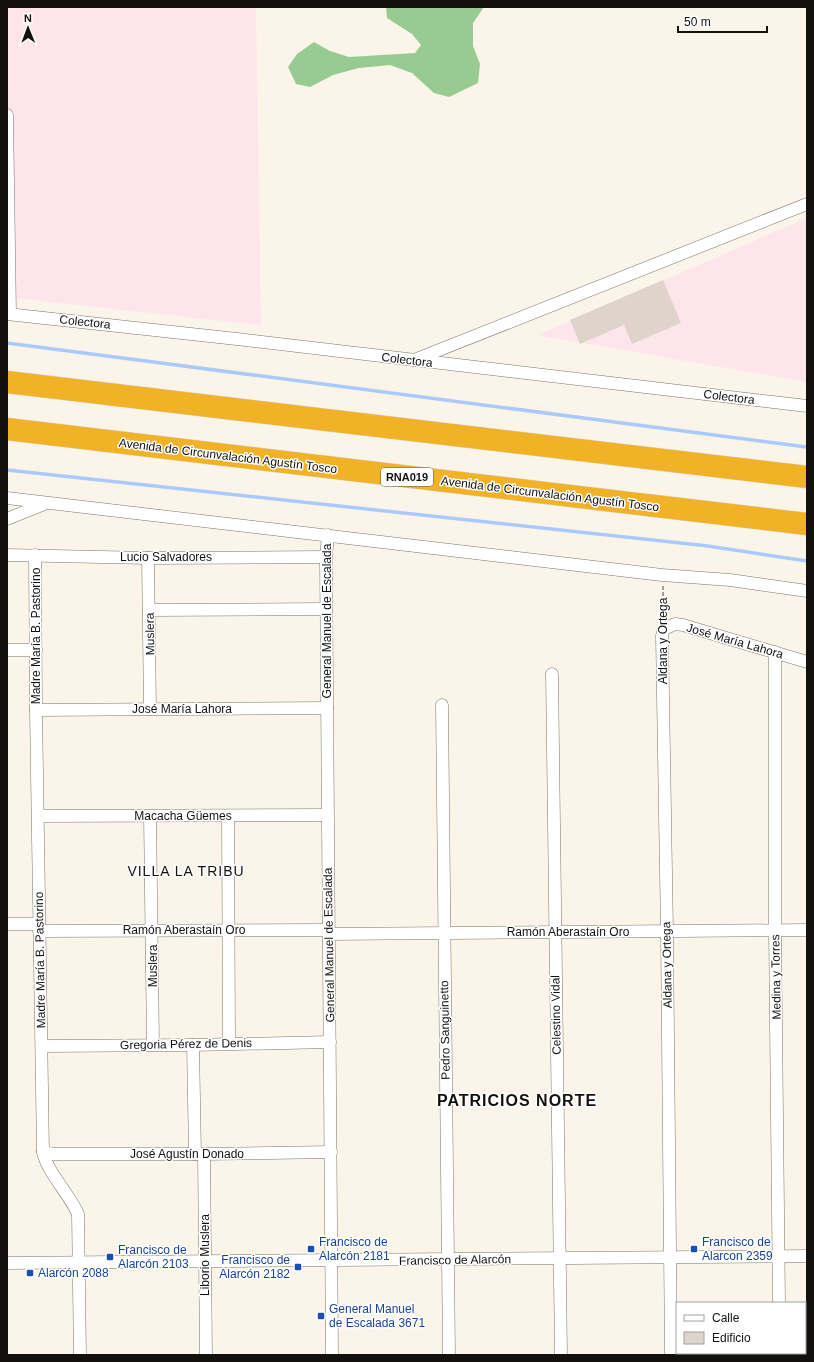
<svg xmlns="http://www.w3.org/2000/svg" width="814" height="1362" viewBox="0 0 814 1362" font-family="Arial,sans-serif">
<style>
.industrial{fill:#fee4eb}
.forest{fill:#98cb92}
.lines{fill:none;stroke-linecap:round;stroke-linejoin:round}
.stream{stroke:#abcafb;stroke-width:3.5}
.building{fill:#ded4cb}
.street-casing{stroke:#7b756b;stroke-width:13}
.highway-casing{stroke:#d5d4d4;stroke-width:23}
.path{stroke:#a29d95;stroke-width:2;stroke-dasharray:4 2;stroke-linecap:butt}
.street{stroke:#fff;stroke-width:12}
.highway{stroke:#f1b325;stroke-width:22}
.transit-dot{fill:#1a4fb4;stroke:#fff;stroke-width:1.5}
.labels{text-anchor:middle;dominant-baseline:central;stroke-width:3;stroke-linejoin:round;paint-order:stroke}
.shield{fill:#fff;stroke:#5a5856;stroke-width:1}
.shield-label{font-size:11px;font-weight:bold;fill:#13110e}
.street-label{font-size:12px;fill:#13110e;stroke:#fff}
.transit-label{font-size:12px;fill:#164399;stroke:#fff;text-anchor:start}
.quarter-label{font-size:14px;letter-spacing:1px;fill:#13110e;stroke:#fff}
.district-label{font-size:16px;font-weight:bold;letter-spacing:1px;fill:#13110e;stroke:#fff}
</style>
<rect width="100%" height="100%" fill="#fbf5e9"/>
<g class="industrial">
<path d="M7,7H256L261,325L7,297Z"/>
<path d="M807,218V382L538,335Z"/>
</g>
<path class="forest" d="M386,7H484L473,23V46L480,64L478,83L449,97L434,93L412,73L390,65L359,68L333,75L310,87L296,84L288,67L297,54L314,42L330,51L349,57L415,53L421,45L412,34L387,18Z"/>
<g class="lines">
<g class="stream">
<path d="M7,343L807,447"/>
<path d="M7,470L708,546L807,561"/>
</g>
</g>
<path class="building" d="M663,280L681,323L632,344L624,325L580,344L570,320Z"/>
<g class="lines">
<defs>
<g id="street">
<path d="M7,115L10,314"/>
<path d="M7,314L237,339L807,406"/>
<path d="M414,360L807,204"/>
<path d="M7,498L662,575L730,580L807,591"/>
<path d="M7,519L47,503"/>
<path d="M328,535L326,557L332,1355"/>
<path d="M7,555L148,558L326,557"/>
<path d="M35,555L36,710L43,1152C48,1174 69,1193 78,1214L80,1355"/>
<path d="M148,558L150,709"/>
<path d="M149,610L326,609"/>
<path d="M7,650H36"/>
<path d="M775,652V931L779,1303"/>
<path d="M552,674L561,1355"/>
<path d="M442,705L449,1355"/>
<path d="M36,710L327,708"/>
<path d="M39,816L327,815"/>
<path d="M150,816L153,1045"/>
<path d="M228,816L229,1043"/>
<path d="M7,924H39"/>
<path d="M39,931L329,930"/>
<path d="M329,934L807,930"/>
<path d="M193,1045L195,1154"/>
<path d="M42,1046L193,1045L330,1042"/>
<path d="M43,1152L53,1154H204L331,1152"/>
<path d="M204,1154L206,1355"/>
<path d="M7,1263L807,1256"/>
<path d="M780,1353V1355"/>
<path d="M671,1355L667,932L662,636L664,629L675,624L683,625L807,662"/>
</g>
<g id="highway">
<path d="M7,382L807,477"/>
<path d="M7,429L807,524"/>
</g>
</defs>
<use href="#street" class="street-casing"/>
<use href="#highway" class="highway-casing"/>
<path class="path" d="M663,586V617"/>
<use href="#street" class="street"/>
<use href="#highway" class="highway"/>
</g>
<g class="transit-dot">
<rect x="307" y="1245" width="8" height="8" rx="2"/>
<rect x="690" y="1245" width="8" height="8" rx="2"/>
<rect x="106" y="1253" width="8" height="8" rx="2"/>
<rect x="294" y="1263" width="8" height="8" rx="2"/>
<rect x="26" y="1269" width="8" height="8" rx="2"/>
<rect x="317" y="1312" width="8" height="8" rx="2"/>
</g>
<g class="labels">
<rect class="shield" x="381" y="468" width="52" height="18" rx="3"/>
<g class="shield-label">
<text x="407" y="477">RNA019</text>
</g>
<g class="street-label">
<text transform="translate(85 322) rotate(6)">Colectora</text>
<text transform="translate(407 360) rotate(7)">Colectora</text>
<text transform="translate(729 397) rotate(7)">Colectora</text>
<text transform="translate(228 456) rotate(7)">Avenida de Circunvalación Agustín Tosco</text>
<text transform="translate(550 494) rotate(7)">Avenida de Circunvalación Agustín Tosco</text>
<text x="166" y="557">Lucio Salvadores</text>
<text transform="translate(327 621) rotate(-90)">General Manuel de Escalada</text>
<text transform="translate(150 634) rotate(-91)">Muslera</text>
<text transform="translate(36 636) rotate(-90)">Madre María B. Pastorino</text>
<text transform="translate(663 641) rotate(-90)">Aldana y Ortega</text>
<text transform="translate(735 641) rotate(16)">José María Lahora</text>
<text x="182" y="709">José María Lahora</text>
<text x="183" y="816">Macacha Güemes</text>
<text x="184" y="930">Ramón Aberastaín Oro</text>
<text x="568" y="932">Ramón Aberastaín Oro</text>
<text transform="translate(329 945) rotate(-91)">General Manuel de Escalada</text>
<text transform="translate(40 960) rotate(-91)">Madre María B. Pastorino</text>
<text transform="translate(667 965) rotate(-91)">Aldana y Ortega</text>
<text transform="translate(153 966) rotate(-90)">Muslera</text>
<text transform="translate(776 977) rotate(-91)">Medina y Torres</text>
<text transform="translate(556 1015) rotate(-91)">Celestino Vidal</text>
<text transform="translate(445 1030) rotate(-91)">Pedro Sanguinetto</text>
<text transform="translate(186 1044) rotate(-1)">Gregoria Pérez de Denis</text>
<text x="187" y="1154">José Agustín Donado</text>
<text transform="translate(205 1255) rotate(-90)">Liborio Muslera</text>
<text transform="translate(455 1260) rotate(-1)">Francisco de Alarcón</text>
</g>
<g class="transit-label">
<text x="319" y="1242">Francisco de<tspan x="319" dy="14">Alarcón 2181</tspan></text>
<text x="702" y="1242">Francisco de<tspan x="702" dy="14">Alarcon 2359</tspan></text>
<text x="118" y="1250">Francisco de<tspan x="118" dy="14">Alarcón 2103</tspan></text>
<text x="290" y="1260" text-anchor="end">Francisco de<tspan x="290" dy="14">Alarcón 2182</tspan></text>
<text x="38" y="1273">Alarcón 2088</text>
<text x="329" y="1309">General Manuel<tspan x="329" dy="14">de Escalada 3671</tspan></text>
</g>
<g class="quarter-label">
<text x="186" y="871">VILLA LA TRIBU</text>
</g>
<g class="district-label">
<text x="517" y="1100">PATRICIOS NORTE</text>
</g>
</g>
<rect width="814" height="1362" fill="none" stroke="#13110e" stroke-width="16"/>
<rect x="676" y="1302" width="130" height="52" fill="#ffffff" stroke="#a1a09f"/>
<rect x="684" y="1315" width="20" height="6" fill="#ffffff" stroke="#a1a09f"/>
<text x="712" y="1322" font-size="12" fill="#13110e">Calle</text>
<rect x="684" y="1332" width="20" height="12" fill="#ded4cb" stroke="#a1a09f"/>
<text x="712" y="1342" font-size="12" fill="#13110e">Edificio</text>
<g transform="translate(28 28) rotate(359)" stroke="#ffffff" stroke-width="3" paint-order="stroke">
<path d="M0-3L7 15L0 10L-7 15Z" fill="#13110e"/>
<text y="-6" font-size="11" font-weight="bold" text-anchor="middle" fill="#13110e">N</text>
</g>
<path d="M678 26v6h89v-6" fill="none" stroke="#13110e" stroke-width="2"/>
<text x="684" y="26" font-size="12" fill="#13110e" stroke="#ffffff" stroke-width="3" paint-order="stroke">50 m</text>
</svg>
